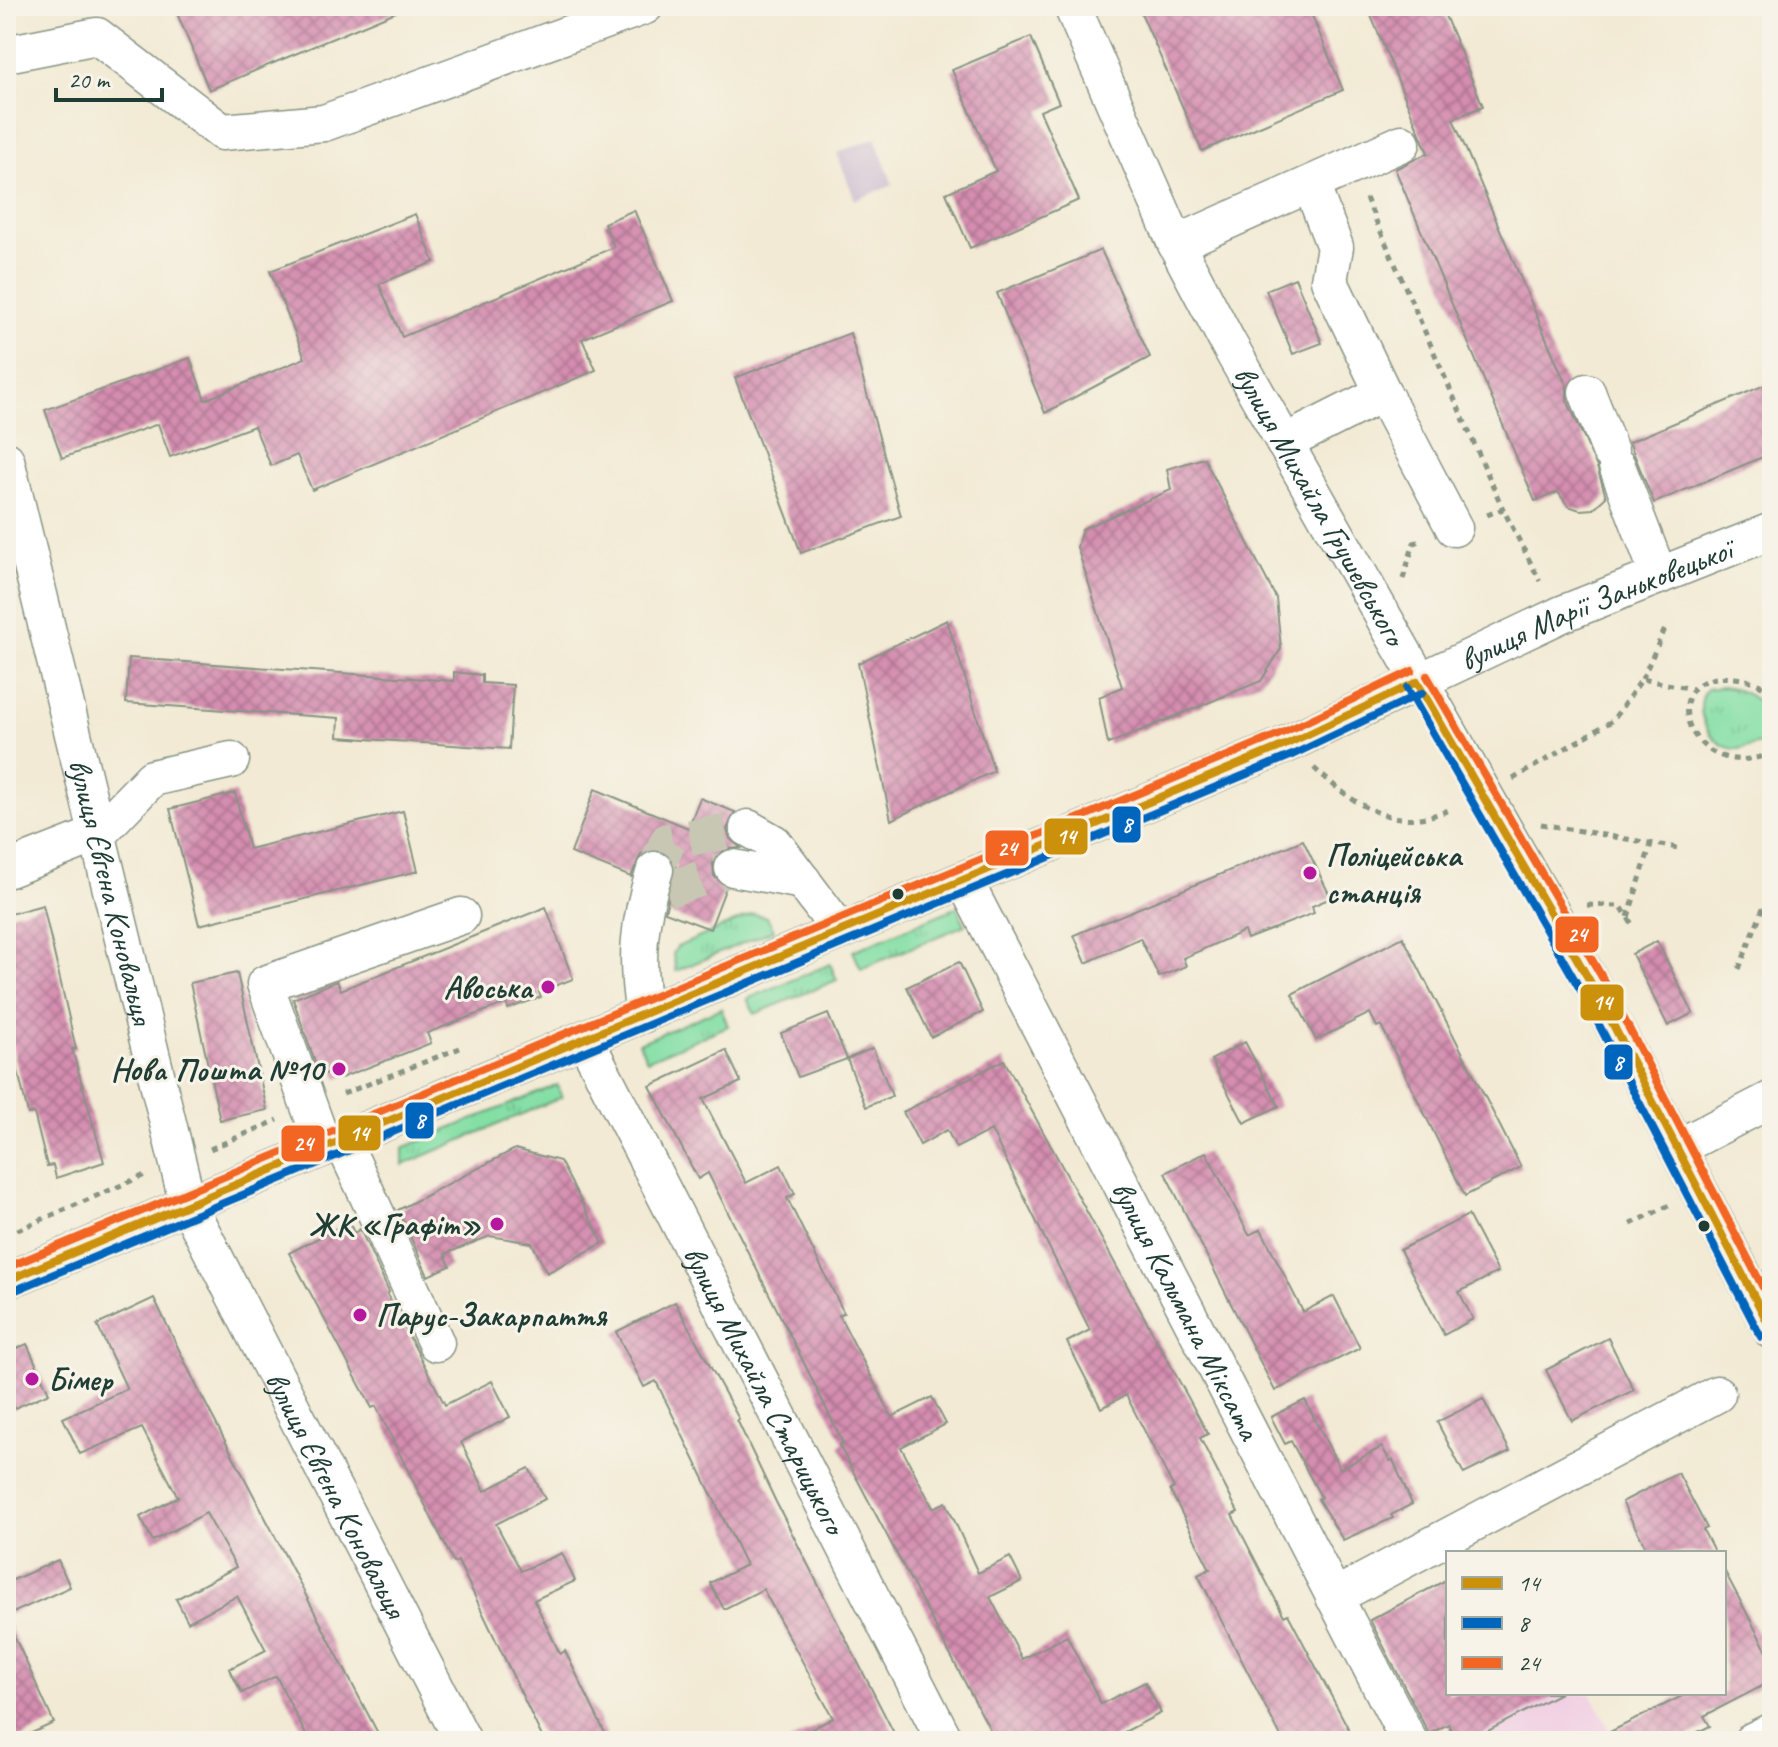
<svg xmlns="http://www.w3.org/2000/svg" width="1778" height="1747" viewBox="0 0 1778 1747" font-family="Caveat,sans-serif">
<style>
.built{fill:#f1d0e3}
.industrial{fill:#cebed1}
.grass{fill:url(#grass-tufts);stroke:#528e6c;stroke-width:2}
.building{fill:url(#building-cross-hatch)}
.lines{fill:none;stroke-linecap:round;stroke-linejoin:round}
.minor-tunnel{stroke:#c8c7b4;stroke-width:36;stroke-dasharray:36 18;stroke-linecap:butt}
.minor-casing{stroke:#889484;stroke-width:39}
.path{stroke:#889484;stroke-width:5;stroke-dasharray:6 6;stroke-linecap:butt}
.minor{stroke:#fff;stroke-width:36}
.bus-1-casing{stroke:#f7f3e8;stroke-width:14}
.bus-2-casing{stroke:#f7f3e8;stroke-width:14}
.bus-3-casing{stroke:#f7f3e8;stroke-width:14}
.bus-1{stroke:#cc910a;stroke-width:8}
.bus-2{stroke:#0065bd;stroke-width:8}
.bus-3{stroke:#f26522;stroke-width:8}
.poi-dot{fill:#b5179e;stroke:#f7f3e8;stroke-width:3}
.bus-dot{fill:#1f3d34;stroke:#f7f3e8;stroke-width:3}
.labels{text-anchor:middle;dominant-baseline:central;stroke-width:6;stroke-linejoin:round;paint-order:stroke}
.street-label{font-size:32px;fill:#1f3d34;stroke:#f7f3e8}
.poi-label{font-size:32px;font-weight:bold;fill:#1f3d34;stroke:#f7f3e8;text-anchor:start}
.line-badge{stroke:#f7f3e8;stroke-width:3}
.badge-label{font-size:22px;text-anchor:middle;font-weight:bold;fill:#fff}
</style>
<defs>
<pattern id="grass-tufts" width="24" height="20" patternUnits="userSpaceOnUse" patternTransform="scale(2)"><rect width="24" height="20" fill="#84dfa5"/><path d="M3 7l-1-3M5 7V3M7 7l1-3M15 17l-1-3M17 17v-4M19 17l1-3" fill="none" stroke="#72c08f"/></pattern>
<pattern id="building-cross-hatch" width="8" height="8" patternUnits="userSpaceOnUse" patternTransform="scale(2)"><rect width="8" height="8" fill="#d58db0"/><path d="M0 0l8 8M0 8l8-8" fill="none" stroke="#ac7490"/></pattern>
</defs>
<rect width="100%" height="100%" fill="#f7f3e8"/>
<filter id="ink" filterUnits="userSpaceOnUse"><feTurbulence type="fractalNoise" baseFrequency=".0125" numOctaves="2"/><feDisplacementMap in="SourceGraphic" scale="16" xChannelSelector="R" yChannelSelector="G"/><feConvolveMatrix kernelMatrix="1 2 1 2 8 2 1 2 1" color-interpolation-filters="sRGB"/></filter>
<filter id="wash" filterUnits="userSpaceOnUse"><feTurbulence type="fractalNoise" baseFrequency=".006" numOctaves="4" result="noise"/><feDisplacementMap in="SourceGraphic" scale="32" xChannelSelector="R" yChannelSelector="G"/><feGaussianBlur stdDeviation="1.8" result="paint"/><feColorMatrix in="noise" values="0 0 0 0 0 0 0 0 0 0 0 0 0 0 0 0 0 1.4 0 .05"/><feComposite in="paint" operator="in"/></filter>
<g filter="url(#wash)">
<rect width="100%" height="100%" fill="#f2ead4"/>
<path class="built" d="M1448,1579V1693H1591L1616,1741H1457L1447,1724L1429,1734L1369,1621Z"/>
<path class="industrial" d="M875,138L893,185L855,200L837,153Z"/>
<g class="grass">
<path d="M1721,687C1748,689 1778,708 1768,742C1758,744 1746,749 1736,749C1710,748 1691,709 1707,689Z"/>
<path d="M957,907L965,925L861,969L853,951Z"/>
<path d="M753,914L767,917L774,930L676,971L673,954L677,947Z"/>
<path d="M830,964L837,980L755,1014L747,999Z"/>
<path d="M721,1008L728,1026L647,1060L639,1043Z"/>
<path d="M557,1085L562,1097L403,1165V1148Z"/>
</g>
<g id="blocks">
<g class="building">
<path d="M174,6H410L209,90Z"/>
<path d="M1138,6H1308L1343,90L1202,151Z"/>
<path d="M1367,6H1441L1483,106L1453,119L1567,387V400L1597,467L1606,497L1593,509L1580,510L1568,506L1558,492L1535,501L1395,169L1428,153Z"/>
<path d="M1031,37L1059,103L1040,111L1079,200L970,248L946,193L996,171L952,70Z"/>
<path d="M634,210L673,301L582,339L596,370L312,490L297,455L271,466L254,426L170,457L158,424L62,458L45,410L190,358L205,400L305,358L270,271L415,214L434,262L379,284L402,337L614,247L604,223Z"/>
<path d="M1101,250L1150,357L1045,413L997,293Z"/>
<path d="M1295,278L1322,343L1293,354L1266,290Z"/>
<path d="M850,333L901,516L801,553L735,378Z"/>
<path d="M1772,382V453L1654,503L1629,442Z"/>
<path d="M1204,458L1276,598L1281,649L1261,681L1108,744L1099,697L1122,687L1077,547L1082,529L1171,490L1167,469Z"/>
<path d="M947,620L994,771L891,820L858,663Z"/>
<path d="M129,658L454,681V672L482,675V683L513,685L509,749L338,737L339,718L126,703Z"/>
<path d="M595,789L688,828L700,798L735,812L727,829L730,839L741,848L725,849L713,863L714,876L726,887L710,929L665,912L676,866L662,850L651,849L641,854L631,877L571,853Z"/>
<path d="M235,793L249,849L403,811L418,871L199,925L170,809Z"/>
<path d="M1303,840L1331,898L1312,906L1314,913L1247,939L1244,931L1183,958L1186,966L1159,977L1140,938L1086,963L1074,935Z"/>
<path d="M43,905L76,1049H72L104,1162L56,1178L53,1165L47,1166L34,1113L28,1114L6,1020V915Z"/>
<path d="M546,907L573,979L539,992L541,997L508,1009L506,1003L427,1033L431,1043L398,1056L338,1079L334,1070L320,1076L293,999L337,981L341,990Z"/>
<path d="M1403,937L1521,1167L1465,1196L1381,1025L1377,1027L1370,1013L1316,1040L1292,994Z"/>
<path d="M1657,941L1693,1013L1668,1026L1632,954Z"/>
<path d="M959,962L983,1012L931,1037L907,987Z"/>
<path d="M237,973L267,1110L220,1120L190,983Z"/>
<path d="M828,1014L847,1059L798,1077L781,1033Z"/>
<path d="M1245,1042L1279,1106L1244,1123L1211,1060Z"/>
<path d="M873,1048L892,1096L866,1107L847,1059Z"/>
<path d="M726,1050L741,1082L703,1099L746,1183L781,1165L795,1194L787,1198L844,1313L839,1315L892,1417L932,1397L946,1424L901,1447L933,1508L946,1502L978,1573L1010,1557L1022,1581L990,1597L1022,1659L1067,1636L1101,1704L1145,1682L1161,1713L1107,1741H996L839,1445L843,1443L806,1367L708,1173L698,1179L650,1086Z"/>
<path d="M1004,1060L1208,1434L1200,1438L1238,1512L1232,1515L1284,1616L1288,1614L1355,1741H1283L1198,1575L1210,1569L1170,1490L1174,1488L1126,1395L1101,1408L1067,1342L1090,1330L991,1130L956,1148L947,1130L920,1145L903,1112Z"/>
<path d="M515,1149L560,1161L603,1243L547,1273L532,1243L490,1236L445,1254L450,1266L428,1276L398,1210Z"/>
<path d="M1206,1152L1249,1235L1261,1229L1303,1312L1334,1296L1360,1348L1275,1391L1165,1173Z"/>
<path d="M1468,1215L1498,1272L1459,1292L1473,1319L1444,1335L1400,1250Z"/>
<path d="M349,1222L354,1233L360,1229L389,1292L387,1294L445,1405L492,1381L510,1417L461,1442L485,1491L529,1468L545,1499L496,1524L521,1571L562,1553L575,1581L534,1600L560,1654L565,1651L609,1741H544L458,1561L454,1563L376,1406L372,1408L289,1253Z"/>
<path d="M154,1298L197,1387L382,1741H309L276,1676L242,1693L229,1669L266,1650L237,1596L188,1622L176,1599L236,1567L206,1513L153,1541L140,1517L178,1497L142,1428L80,1454L63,1418L127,1389L97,1325Z"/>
<path d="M675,1302L739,1419L737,1420L776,1502L898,1741H789L833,1718L763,1589L724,1609L710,1583L746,1565L656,1381L644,1387L616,1332Z"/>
<path d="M1608,1338L1634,1390L1572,1421L1546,1370Z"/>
<path d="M27,1344L49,1393L6,1412V1353Z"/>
<path d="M1483,1399L1510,1451L1464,1474L1437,1422Z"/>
<path d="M1305,1400L1340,1469L1382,1447L1390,1461L1393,1460L1412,1504L1391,1515L1393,1518L1343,1540L1318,1499L1321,1497L1291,1441L1285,1444L1271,1417Z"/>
<path d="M1678,1473L1707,1528L1703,1530L1715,1553H1649L1622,1502Z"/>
<path d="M58,1560L70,1587L6,1616V1583Z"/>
<path d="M1724,1570L1772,1661V1681L1704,1716L1710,1726L1680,1741H1592L1688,1693H1724Z"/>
<path d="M1448,1579V1693H1560L1469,1741H1457L1448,1724L1429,1734L1370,1620Z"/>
<path d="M6,1618L54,1723L14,1741H6Z"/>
</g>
</g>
</g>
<g filter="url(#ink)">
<use href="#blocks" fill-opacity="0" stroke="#889484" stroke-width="2"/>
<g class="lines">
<g class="minor-tunnel">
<path d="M655,870L668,841L748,828"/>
<path d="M666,890L733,868"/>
</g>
<defs>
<g id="minor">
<path id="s1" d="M1072,6L1176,244L1228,343L1595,990L1772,1331"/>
<path d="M6,54L97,36L222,132L324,123L645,6"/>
<path d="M1311,184L1335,247L1329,280L1383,393L1454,528"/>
<path d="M1176,244L1402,143"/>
<path d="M1587,392L1610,451"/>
<path d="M1284,443L1383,393"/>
<path id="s2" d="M6,460L188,1205L463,1741"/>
<path d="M1617,466L1659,576"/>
<path d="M748,828L774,843L840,931"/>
<path d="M733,868L803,881"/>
<path d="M6,870L98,834L152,778L231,760"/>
<path id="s3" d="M964,880L1409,1741"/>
<path d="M644,1014C635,961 638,922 655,870"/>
<path id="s4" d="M585,1039L945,1741"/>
<path d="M342,1140L436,1343"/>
<path d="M324,1148L265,984L461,916"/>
<path d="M1677,1148L1772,1099"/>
<path id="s5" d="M6,1281L1285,745L1562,614L1772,531"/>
<path d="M1334,1597L1717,1394"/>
<path d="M1752,1741L1772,1731"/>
</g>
</defs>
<use href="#minor" class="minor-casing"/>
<g class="path">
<path d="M1366,198L1503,509"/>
<path d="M1487,515L1503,509L1540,581"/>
<path d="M1403,579L1414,543L1422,541"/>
<path d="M1642,679L1665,629"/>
<path d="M1772,694C1762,683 1747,679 1733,678C1651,669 1686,788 1772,753"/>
<path d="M1314,768C1356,806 1396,835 1453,808"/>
<path d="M1513,779L1612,721L1642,679L1693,689"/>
<path d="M1541,824L1678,848"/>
<path d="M1587,905L1621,906L1633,926"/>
<path d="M1628,917L1651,844"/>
<path d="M1739,969L1772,885"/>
<path d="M343,1094L460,1048"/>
<path d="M210,1149L278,1120"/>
<path d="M1631,1224L1670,1205"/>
<path d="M6,1235L145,1175"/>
</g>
<use href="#minor" class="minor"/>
<defs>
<g id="bus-1">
<path d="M1417,682L1595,990L1772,1331"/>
<path d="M6,1281L1285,745L1417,682"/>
</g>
<g id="bus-2">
<path d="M1407,688L1584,996L1761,1337"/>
<path d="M11,1292L1290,756L1422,693"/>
</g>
<g id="bus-3">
<path d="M1427,676L1606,984L1772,1305"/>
<path d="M6,1268L1280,734L1412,671"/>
</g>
</defs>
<use href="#bus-1" class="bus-1-casing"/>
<use href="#bus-2" class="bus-2-casing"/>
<use href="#bus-3" class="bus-3-casing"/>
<use href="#bus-1" class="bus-1"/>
<use href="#bus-2" class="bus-2"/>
<use href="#bus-3" class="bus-3"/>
</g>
</g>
<g class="poi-dot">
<circle cx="1310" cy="873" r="8"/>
<circle cx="548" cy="987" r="8"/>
<circle cx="339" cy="1069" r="8"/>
<circle cx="497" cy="1224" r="8"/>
<circle cx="360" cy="1315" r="8"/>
<circle cx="32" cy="1379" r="8"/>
</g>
<g class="bus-dot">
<circle cx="898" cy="894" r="7"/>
<circle cx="1704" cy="1226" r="7"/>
</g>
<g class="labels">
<g class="street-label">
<text stroke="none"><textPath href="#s1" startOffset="558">вулиця Михайла Грушевського</textPath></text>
<text stroke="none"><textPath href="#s5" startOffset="1728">вулиця Марії Заньковецької</textPath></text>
<text stroke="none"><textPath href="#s2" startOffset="444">вулиця Євгена Коновальця</textPath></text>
<text stroke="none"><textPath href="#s3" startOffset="484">вулиця Кальмана Міксата</textPath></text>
<text stroke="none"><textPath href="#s4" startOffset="394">вулиця Михайла Старицького</textPath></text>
<text stroke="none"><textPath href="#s2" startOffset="1092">вулиця Євгена Коновальця</textPath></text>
</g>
<g class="poi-label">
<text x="1326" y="855">Поліцейська<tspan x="1326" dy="37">станція</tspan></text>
<text x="532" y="987" text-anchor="end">Авоська</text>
<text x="323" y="1069" text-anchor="end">Нова Пошта №10</text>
<text x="481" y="1224" text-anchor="end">ЖК «Графіт»</text>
<text x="376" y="1315">Парус-Закарпаття</text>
<text x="48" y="1379">Бімер</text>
</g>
</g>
<g class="line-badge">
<rect x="1111" y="805" width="31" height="39" rx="8" fill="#0065bd"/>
<rect x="1043" y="817" width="46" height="39" rx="8" fill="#cc910a"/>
<rect x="984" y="829" width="46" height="38" rx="8" fill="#f26522"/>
<rect x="1554" y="915" width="46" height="39" rx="8" fill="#f26522"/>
<rect x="1579" y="983" width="46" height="39" rx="8" fill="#cc910a"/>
<rect x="1603" y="1043" width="31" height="38" rx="8" fill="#0065bd"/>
<rect x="404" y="1101" width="31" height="39" rx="8" fill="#0065bd"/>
<rect x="337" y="1114" width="45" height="38" rx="8" fill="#cc910a"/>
<rect x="280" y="1124" width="46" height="39" rx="8" fill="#f26522"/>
</g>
<g class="badge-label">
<text x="1127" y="832">8</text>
<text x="1066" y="844">14</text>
<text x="1007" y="856">24</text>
<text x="1577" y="942">24</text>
<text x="1602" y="1010">14</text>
<text x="1618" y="1070">8</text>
<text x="420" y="1128">8</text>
<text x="359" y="1141">14</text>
<text x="303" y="1151">24</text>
</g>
<rect width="1778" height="1747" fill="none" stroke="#f7f3e8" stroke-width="32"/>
<rect x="1446" y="1551" width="280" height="144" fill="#f7f3e8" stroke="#a1aaa0" stroke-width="2"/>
<rect x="1462" y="1577" width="40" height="12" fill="#cc910a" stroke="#a1aaa0" stroke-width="2"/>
<text x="1518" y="1591" font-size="24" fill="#1f3d34">14</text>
<rect x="1462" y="1617" width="40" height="12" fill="#0065bd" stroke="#a1aaa0" stroke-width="2"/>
<text x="1518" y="1631" font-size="24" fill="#1f3d34">8</text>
<rect x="1462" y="1657" width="40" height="12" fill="#f26522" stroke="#a1aaa0" stroke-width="2"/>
<text x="1518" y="1671" font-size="24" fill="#1f3d34">24</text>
<path d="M56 88v12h106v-12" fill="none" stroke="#1f3d34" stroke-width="4"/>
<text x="68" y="88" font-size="24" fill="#1f3d34" stroke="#f7f3e8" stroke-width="6" paint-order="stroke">20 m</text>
</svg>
